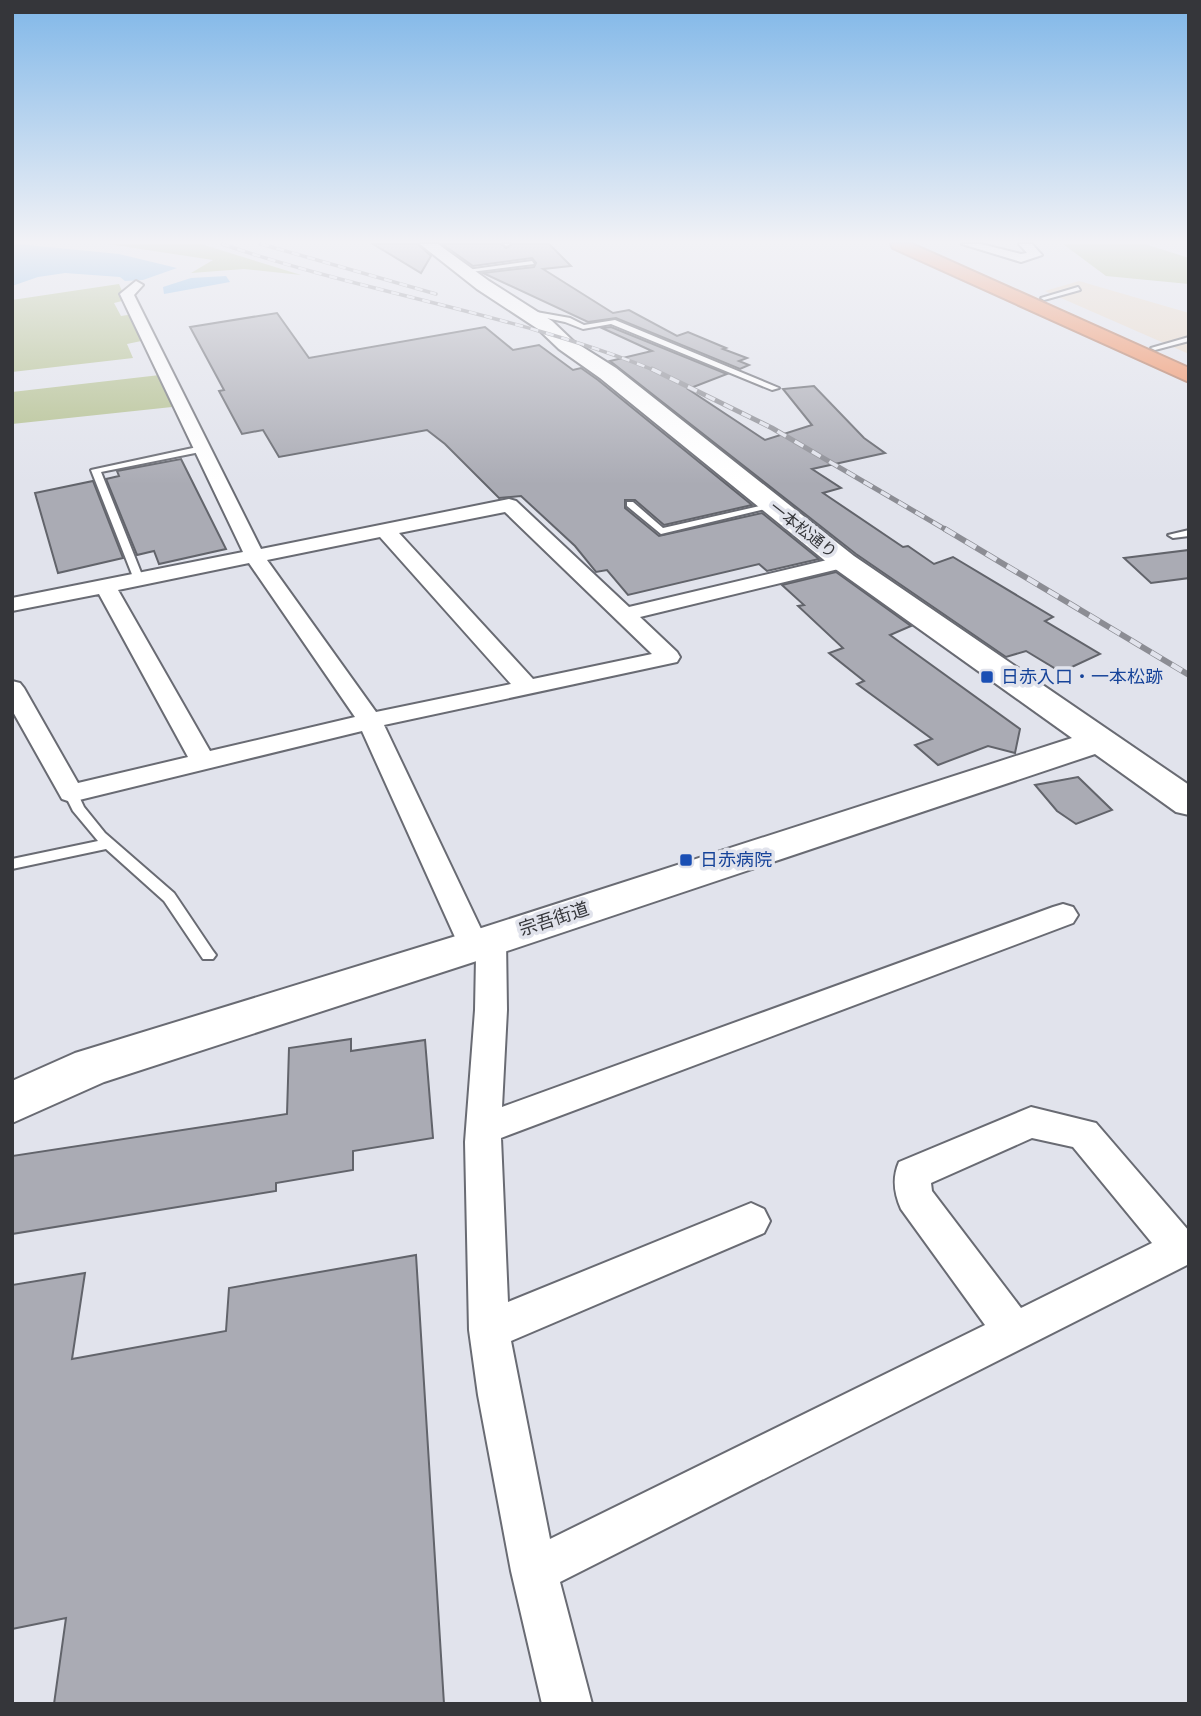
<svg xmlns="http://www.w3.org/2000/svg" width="1201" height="1716" viewBox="0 0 1201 1716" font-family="Signika,'Noto Sans JP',sans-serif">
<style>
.commercial{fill:#e7d7c5}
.green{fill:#b2bf8d}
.water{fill:#85bbe9}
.building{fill:#aaabb4;stroke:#62646b;stroke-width:2}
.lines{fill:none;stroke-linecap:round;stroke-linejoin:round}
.lane-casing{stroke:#696b73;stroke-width:4}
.street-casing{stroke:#696b73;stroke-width:4}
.secondary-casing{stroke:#696b73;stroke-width:4}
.highway-casing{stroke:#af6d4f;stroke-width:4}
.lane{fill:#fff;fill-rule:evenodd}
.street{fill:#fff;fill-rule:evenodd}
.secondary{fill:#fff;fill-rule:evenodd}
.highway{fill:#f08a5a;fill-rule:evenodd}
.rail-far2-casing{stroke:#8c8d94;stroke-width:3.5}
.rail-far1-casing{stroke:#8c8d94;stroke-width:5}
.rail-casing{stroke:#8c8d94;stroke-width:6}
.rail-far2{stroke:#e1e3ec;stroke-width:2.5;stroke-dasharray:8;stroke-linecap:butt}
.rail-far1{stroke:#e1e3ec;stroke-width:3.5;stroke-dasharray:10;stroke-linecap:butt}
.rail{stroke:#e1e3ec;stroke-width:4.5;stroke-dasharray:12;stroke-linecap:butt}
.transit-dot{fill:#1a4fb4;stroke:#e1e3ec;stroke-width:2.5}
.labels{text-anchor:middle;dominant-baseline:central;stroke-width:7;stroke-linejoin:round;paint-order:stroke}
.far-street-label{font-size:16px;fill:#35363a;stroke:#e1e3ec}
.transit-label{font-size:18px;fill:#164399;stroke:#e1e3ec;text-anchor:start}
.street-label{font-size:18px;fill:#35363a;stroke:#e1e3ec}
</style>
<rect width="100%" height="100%" fill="#e1e3ec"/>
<path class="commercial" d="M1079,281L1189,313V354L1045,291Z"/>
<g class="green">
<path d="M108,244H201L301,275L244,269L191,273L213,260Z"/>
<path d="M1063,244H1145L1189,258V284L1106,276Z"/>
<path d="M119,284L126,300L114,303L121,316L134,314L146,340L127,344L133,358L12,372V300Z"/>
<path d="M160,375L172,407L12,424V392Z"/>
</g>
<g class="water">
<path d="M17,244L119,254L177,268L143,280L125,281L120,277L65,273L38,277L12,286V246Z"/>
<path d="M226,276L230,282L164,294L163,287L191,278Z"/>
</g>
<g class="building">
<path d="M373,244H418L431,256L421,273Z"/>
<path d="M442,244H501L506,248L512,244H549L571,266L543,269L613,313L629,310L677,336L688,332L726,348L723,349L747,358L739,361L749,365L740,369L616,318L588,322L483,273L534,267L536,263L532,258L473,266Z"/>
<path d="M277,313L309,358L485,327L513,350L539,345L573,370L581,368L598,380L752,505L664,525L635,500H625V508L659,536L762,513L819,559L767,571L759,564L628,595L607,570L596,572L575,546L521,496L499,498L445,444L427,430L279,457L263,430L242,434L219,391L224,390L190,327Z"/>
<path d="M611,327L727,374L688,389L765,440L812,425L783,389L814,386L864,438L885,453L812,469L841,488L823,493L903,547L908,546L934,564L953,557L1053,617L1045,621L1100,654L1061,672L1026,651L1006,657L856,554L610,361L652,351L602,328Z"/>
<path d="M181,459L226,549L159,564L154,551L137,555L106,479L119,476L117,471Z"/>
<path d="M93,481L123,558L58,573L35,493Z"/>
<path d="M1189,550V578L1151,583L1124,558Z"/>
<path d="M836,572L911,626L890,635L1020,729L1015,753L988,746L938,765L915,745L932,739L857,684L864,681L829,653L843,648L798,606L804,605L782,585Z"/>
<path d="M1078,777L1112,810L1076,824L1057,811L1035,785Z"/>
<path d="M351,1039V1051L425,1040L433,1138L353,1151V1170L276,1183V1191L12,1234V1156L287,1114L289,1048Z"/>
<path d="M416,1255L444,1704H54L66,1618L12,1629V1285L85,1273L72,1359L226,1331L229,1288Z"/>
</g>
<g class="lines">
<defs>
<g id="lane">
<path d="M503,244H510L507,246Z"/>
<path d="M532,261L534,264L463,273L460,271Z"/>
<path d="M1078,287L1080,290L1044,300L1041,298Z"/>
<path d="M525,310L570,318L584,325L615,320L779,388L772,390L611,324L583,329L565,322L523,313Z"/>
<path d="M1189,337V341L1155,350L1151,348Z"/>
<path d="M202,446L205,447V451L101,472L144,580L139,583L135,582L91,470Z"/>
<path d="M627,502H633L663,528L773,503L778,506L661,534L627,506Z"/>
<path d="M1189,530V536L1173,538L1168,535Z"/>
<path d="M71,789L76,790L84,807L105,833L174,893L213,951L216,955L213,959H203L164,901L106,849L12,869V859L98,841L73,811L64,793Z"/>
</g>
<g id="street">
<path d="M962,244H981L1021,254L1027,253L1019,244H1032L1042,255L1021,262Z"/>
<path d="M136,281L143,285L134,295L261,549L509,499L516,501L629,607L844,556L851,558L854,562L851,566L640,617L677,652L680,657L677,662L384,725L482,931L491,929L502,932L506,940L507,1010L502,1107L1053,907L1063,904L1073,907L1078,915L1073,923L501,1138L508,1302L751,1203L764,1209L770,1221L764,1233L511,1341L550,1539L985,1325L901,1209C894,1193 892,1178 899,1162L1031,1107L1096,1123L1189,1231V1264L560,1582L592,1704H542L511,1571L478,1395L469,1330L465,1142L475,1010L476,957L463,954L459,946L362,731L71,802L62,799L12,710V681L20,683L24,688L78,783L188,757L99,594L12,611V598L243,552L120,294ZM505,512L652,654L533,679L399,533ZM380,537L511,684L376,712L267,560ZM249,563L355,717L210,751L118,590ZM1032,1138L1073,1147L1152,1243L1021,1308L932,1191L931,1183Z"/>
</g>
<path id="secondary" d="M420,244H438L489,281L552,321L573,341L616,368L854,556L1189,785V815L1176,812L1095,754L489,957L104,1082L12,1123V1081L75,1053L469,932L1072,738L834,568L600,378L559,349L538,329L477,289Z"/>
<path id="highway" d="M891,244H912L1189,368V382L893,248Z"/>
</defs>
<use href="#lane" class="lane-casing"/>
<use href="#street" class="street-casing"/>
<use href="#secondary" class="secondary-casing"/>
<use href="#highway" class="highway-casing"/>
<use href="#lane" class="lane"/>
<use href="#street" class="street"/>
<use href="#secondary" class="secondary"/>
<use href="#highway" class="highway"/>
<defs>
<g id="rail-far2">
<path d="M222,244C365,293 516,314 656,371"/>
<path d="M261,244L436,294"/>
</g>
<path id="rail-far1" d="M652,369L772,428L948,531"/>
<path id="rail" d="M945,529L1189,675"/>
</defs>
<use href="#rail-far2" class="rail-far2-casing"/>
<use href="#rail-far1" class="rail-far1-casing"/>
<use href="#rail" class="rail-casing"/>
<use href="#rail-far2" class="rail-far2"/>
<use href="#rail-far1" class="rail-far1"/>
<use href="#rail" class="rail"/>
</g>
<linearGradient id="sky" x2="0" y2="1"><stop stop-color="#80b7e8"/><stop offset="0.5" stop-color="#f2f2f6"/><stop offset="1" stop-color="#f2f2f6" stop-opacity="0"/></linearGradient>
<rect width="1201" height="484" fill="url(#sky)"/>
<g class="transit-dot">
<rect x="980" y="670" width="14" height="14" rx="3.5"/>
<rect x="679" y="853" width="14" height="14" rx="3.5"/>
</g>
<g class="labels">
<g class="far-street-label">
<text transform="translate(803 530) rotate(38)">一本松通り</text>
</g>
<g class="transit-label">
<text x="1001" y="677">日赤入口・一本松跡</text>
<text x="700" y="860">日赤病院</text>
</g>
<g class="street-label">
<text transform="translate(554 919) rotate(-18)">宗吾街道</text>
</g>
</g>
<rect width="1201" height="1716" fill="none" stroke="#35363a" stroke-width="28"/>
</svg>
